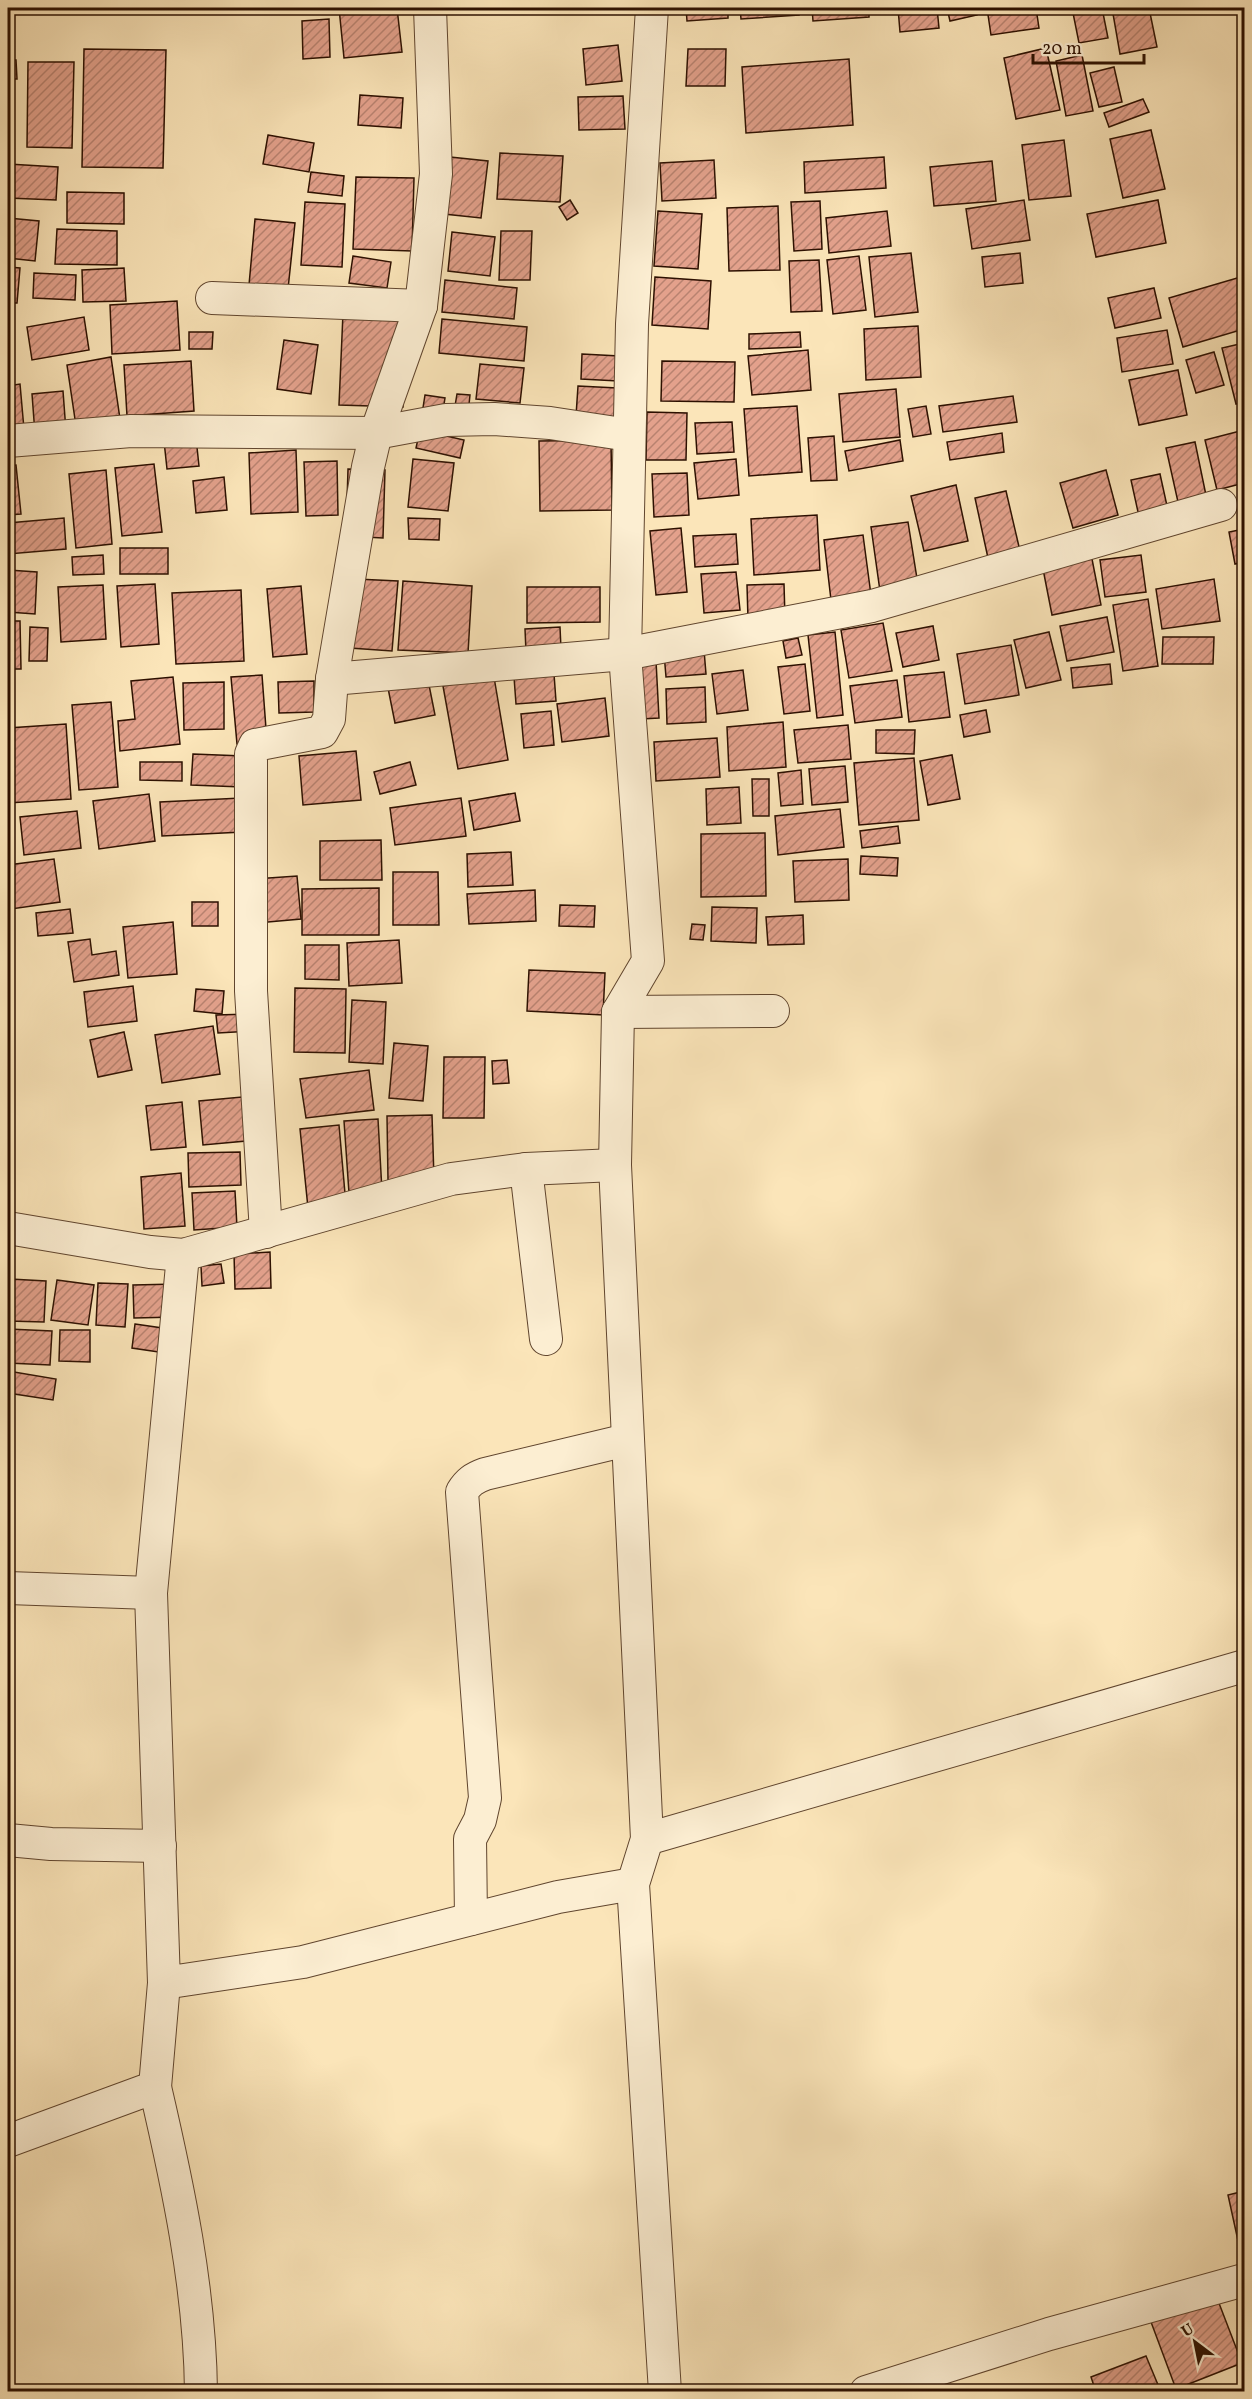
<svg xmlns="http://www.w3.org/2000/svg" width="1252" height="2399" viewBox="0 0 1252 2399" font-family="Vollkorn,serif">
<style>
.building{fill:url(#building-hatch);stroke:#2d1000;stroke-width:1.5}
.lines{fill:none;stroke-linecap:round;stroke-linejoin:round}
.street-casing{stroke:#60452e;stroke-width:34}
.street{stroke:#fceed2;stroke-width:32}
</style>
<defs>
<pattern id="building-hatch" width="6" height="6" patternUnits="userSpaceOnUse" patternTransform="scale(1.5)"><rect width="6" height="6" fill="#e3a18c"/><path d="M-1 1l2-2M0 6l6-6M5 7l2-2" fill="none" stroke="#b88270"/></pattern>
</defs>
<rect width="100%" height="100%" fill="#fbe5b9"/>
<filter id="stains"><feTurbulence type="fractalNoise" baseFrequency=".00333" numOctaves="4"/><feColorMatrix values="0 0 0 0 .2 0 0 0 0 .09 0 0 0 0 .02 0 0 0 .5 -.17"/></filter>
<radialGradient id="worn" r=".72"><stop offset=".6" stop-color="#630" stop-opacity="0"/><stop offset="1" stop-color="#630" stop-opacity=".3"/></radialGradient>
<g class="building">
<path d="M339,8H397L402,52L344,58Z"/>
<path d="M686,8H728V18L687,21Z"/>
<path d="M740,8H799V15L741,19Z"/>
<path d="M812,8H869V17L813,21Z"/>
<path d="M898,8H937L939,28L900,32Z"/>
<path d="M947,8H976L977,15L950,21Z"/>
<path d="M987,8H1036L1039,28L991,35Z"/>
<path d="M1072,8H1102L1108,38L1079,43Z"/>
<path d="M1112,8H1149L1157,47L1120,54Z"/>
<path d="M329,19L330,57L303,59L302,21Z"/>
<path d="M618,45L622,81L586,85L583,49Z"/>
<path d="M1046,48L1060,110L1016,119L1004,58Z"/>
<path d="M84,49L166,50L163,168L82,167Z"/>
<path d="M688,49H726L725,86H686Z"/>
<path d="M1082,55L1093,111L1066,116L1056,61Z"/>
<path d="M849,59L853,125L746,133L742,67Z"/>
<path d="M8,60H16L17,79H8Z"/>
<path d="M28,62H74L72,148L27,147Z"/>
<path d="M1114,67L1122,102L1099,107L1090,73Z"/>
<path d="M360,95L403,98L401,128L358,125Z"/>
<path d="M623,96L625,129L579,130L578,97Z"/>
<path d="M1143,99L1149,112L1109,127L1104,113Z"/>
<path d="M1151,130L1165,189L1123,198L1110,139Z"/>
<path d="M268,135L314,143L309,172L263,164Z"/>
<path d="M1064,140L1071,196L1029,200L1022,145Z"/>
<path d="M500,153L563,156L560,202L497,199Z"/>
<path d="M450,157L488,161L481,218L444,214Z"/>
<path d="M884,157L886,188L805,193L804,162Z"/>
<path d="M714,160L716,198L662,201L660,163Z"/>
<path d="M992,161L996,201L934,206L930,167Z"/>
<path d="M8,164L58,167L56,200L8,198Z"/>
<path d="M311,172L344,176L342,196L308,192Z"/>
<path d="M356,177L414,178L412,251L353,249Z"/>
<path d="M67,192L124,193V224L67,223Z"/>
<path d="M570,200L578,213L567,220L559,207Z"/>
<path d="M1024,200L1030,240L972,249L966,209Z"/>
<path d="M1158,200L1166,243L1096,257L1087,214Z"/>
<path d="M820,201L822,249L794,251L791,202Z"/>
<path d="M305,202L345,204L342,267L301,265Z"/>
<path d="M778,206L780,270L729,271L727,208Z"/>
<path d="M658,211L702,214L698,269L654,266Z"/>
<path d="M887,211L891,246L829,253L826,218Z"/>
<path d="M8,218L39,221L35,261L8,258Z"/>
<path d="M255,219L295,223L288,289L249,285Z"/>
<path d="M57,229L117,231V265L55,264Z"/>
<path d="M501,231H532L530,280H499Z"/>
<path d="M452,232L495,237L490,276L448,271Z"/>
<path d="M911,253L918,312L875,317L869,257Z"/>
<path d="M1020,253L1023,283L985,287L982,257Z"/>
<path d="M353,256L391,262L387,288L349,283Z"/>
<path d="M859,256L866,310L833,314L827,260Z"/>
<path d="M819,260L822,311L791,312L789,261Z"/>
<path d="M8,267L20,268L17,303H8Z"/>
<path d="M124,268L126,301L83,302L82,270Z"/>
<path d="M34,273L76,275L75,300L33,298Z"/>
<path d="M1244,276V329L1183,347L1169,298Z"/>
<path d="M655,277L711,281L708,329L652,325Z"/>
<path d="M445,280L517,288L514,319L442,312Z"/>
<path d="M1154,288L1161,318L1115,328L1108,298Z"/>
<path d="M177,301L180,350L112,354L110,305Z"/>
<path d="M343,313L407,315L403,407L339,405Z"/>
<path d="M84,317L89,350L32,360L27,327Z"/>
<path d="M442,319L527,327L524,361L439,353Z"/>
<path d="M918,326L921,377L866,380L864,329Z"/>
<path d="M1167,330L1173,364L1122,372L1117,338Z"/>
<path d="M189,332H213L212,349H189Z"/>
<path d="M800,332L801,347L749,349V334Z"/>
<path d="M284,340L318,345L311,394L277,389Z"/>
<path d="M1244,343V402L1236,404L1222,348Z"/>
<path d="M808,350L811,390L752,395L748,356Z"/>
<path d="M1214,352L1224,385L1196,393L1186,360Z"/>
<path d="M582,354L619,356L618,381L581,379Z"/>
<path d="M111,357L120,419L76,426L67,365Z"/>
<path d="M191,361L194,411L127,416L124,365Z"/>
<path d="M662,361L735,362L734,402L661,401Z"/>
<path d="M480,364L524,368L520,403L476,399Z"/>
<path d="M1178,370L1187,415L1139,425L1129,380Z"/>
<path d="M20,384L24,429L8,430V386Z"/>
<path d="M578,386L617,388L616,418L576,416Z"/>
<path d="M896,389L900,437L843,442L839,394Z"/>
<path d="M63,391L66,431L35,434L32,394Z"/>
<path d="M457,394L470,395L468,414L454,412Z"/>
<path d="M425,395L445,398L442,417L422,414Z"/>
<path d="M1013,396L1017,422L943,432L939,406Z"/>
<path d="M797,406L802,472L749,476L744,409Z"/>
<path d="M926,406L931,434L913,437L908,409Z"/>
<path d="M647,412L687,413L686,460H646Z"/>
<path d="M732,422L734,452L697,454L695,423Z"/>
<path d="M420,430L464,440L460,458L416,448Z"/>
<path d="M1244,430V483L1217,490L1205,440Z"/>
<path d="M1002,433L1004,452L950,460L947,442Z"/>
<path d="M834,436L837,480L811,481L808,438Z"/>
<path d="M196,438L199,466L167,469L164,441Z"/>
<path d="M611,440L612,510L540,511L539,441Z"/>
<path d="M900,440L903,461L849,471L845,451Z"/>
<path d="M1195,442L1208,505L1180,511L1166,448Z"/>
<path d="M296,450L298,512L251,514L249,453Z"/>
<path d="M413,459L454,463L448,511L408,507Z"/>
<path d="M736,459L739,495L698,499L694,463Z"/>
<path d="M337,461L338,515L306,516L304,462Z"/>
<path d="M154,464L162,532L122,536L115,468Z"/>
<path d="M16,465L21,514L8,515V466Z"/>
<path d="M348,469L385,470L383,538L346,536Z"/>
<path d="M106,470L112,544L76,548L69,474Z"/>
<path d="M1106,470L1118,515L1073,528L1060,483Z"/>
<path d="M687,473L689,515L654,517L652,474Z"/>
<path d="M1160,474L1169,515L1140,521L1131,480Z"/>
<path d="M224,477L227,510L196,513L193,481Z"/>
<path d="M956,485L968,541L924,551L911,496Z"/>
<path d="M1006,491L1020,551L988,558L975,498Z"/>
<path d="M817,515L820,570L754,575L751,519Z"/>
<path d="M64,518L66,549L8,554V523Z"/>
<path d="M408,518L440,519L439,540L409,539Z"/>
<path d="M908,522L918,585L880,591L871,527Z"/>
<path d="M681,528L687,592L656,595L650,531Z"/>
<path d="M1244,529V562L1235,564L1229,532Z"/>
<path d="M736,534L738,564L695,567L693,536Z"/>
<path d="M863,535L871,595L831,600L824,540Z"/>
<rect x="120" y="548" width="48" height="26"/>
<path d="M103,555L104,574L73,575L72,557Z"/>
<path d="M1141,555L1146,592L1105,597L1100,560Z"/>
<path d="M1092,559L1101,605L1052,615L1043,569Z"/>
<path d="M8,570L37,572L35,614L8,612Z"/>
<path d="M736,572L740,610L704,613L701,574Z"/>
<path d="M356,579L398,581L392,651L350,648Z"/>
<path d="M1214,579L1220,621L1162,629L1156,589Z"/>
<path d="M403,581L472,586L468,653L398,650Z"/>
<path d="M155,584L159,644L121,647L117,586Z"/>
<path d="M784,584L785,618L748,619L747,585Z"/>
<path d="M103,585L106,639L61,642L58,587Z"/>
<path d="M301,586L307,654L273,657L267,589Z"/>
<path d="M527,587H600V622L527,623Z"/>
<path d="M241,590L244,661L176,664L172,593Z"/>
<path d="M1148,599L1158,666L1123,671L1113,605Z"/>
<path d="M1107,617L1114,652L1067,661L1060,626Z"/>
<path d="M8,621H20L21,669H8Z"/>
<path d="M883,623L892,671L849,678L841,630Z"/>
<path d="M933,626L939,660L903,667L896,633Z"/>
<path d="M30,627L48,628L47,661H29Z"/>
<path d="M560,627L561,649L526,652L525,629Z"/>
<path d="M835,632L843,715L817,718L808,635Z"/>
<path d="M1049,632L1061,680L1026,688L1014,640Z"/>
<path d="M1163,637H1214L1213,664H1162Z"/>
<path d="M798,638L802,655L786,658L783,641Z"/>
<path d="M1011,645L1019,695L965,704L957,654Z"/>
<path d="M704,650L706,674L666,677L664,653Z"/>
<path d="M656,661L659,718L641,719L638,662Z"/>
<path d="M805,664L810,711L784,714L778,667Z"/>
<path d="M1110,664L1112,684L1073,688L1071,668Z"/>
<path d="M743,670L748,710L717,714L712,674Z"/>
<path d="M944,672L950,717L909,722L904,676Z"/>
<path d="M554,674L556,701L516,704L514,677Z"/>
<path d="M262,675L267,742L237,744L231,677Z"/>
<path d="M427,675L435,715L395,723L387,683Z"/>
<path d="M173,677L180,744L120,751L118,721L135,719L131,681Z"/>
<path d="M494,677L508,760L458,769L443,686Z"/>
<path d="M897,680L902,717L855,723L850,686Z"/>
<path d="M314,681V712L279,713L278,682Z"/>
<path d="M224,682V729L184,730L183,683Z"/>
<path d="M705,687L706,722L667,724L666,689Z"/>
<path d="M605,698L609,736L562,742L557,704Z"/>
<path d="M111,702L118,787L79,790L72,705Z"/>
<path d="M986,710L990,732L964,737L960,715Z"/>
<path d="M551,711L554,745L524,748L521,714Z"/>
<path d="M783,722L786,767L729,771L727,727Z"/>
<path d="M66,724L71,799L8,803V728Z"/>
<path d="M848,725L851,759L798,763L794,730Z"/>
<path d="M876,730H915L914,754L876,753Z"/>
<path d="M717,738L720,777L656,781L654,742Z"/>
<path d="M356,751L361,800L303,805L299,756Z"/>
<path d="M193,754L243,756L242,787L191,785Z"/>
<path d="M952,755L960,799L928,805L920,761Z"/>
<path d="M914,758L919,820L859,825L854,763Z"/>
<path d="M140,762H182V781L140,780Z"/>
<path d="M410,762L416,785L380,794L374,772Z"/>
<path d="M845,766L848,802L812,805L809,769Z"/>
<path d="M801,770L803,804L781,806L778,773Z"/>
<path d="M752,779H769V816H753Z"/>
<path d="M739,787L741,823L707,825L706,789Z"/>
<path d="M515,793L520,821L474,830L469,801Z"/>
<path d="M149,794L155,841L99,849L93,801Z"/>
<path d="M241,798L243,832L162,836L160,802Z"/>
<path d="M461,798L466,836L395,845L390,808Z"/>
<path d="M840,809L844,847L778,855L775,816Z"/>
<path d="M77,811L81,848L24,855L20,817Z"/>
<path d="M898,826L900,843L862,848L860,831Z"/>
<path d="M765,833L766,896L701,897V834Z"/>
<path d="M381,840L382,880H320V841Z"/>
<path d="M511,852L513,885L468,887L467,854Z"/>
<path d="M861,856L898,858L897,876L860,874Z"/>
<path d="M54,859L60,902L11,909L8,865Z"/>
<path d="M848,859L849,900L795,902L793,861Z"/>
<path d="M393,872H438L439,925H393Z"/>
<path d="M297,876L301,919L257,923L254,879Z"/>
<path d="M379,888V935H302V889Z"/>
<path d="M535,890L536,921L469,924L467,894Z"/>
<rect x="192" y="902" width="26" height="24"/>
<path d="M560,905L595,906L594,927L559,926Z"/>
<path d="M712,907L757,908L756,943L711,941Z"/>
<path d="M70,909L73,933L38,936L36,913Z"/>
<path d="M803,915L804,944L768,945L766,917Z"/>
<path d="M173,922L177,974L128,978L123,927Z"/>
<path d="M692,924L705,925L703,940L690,939Z"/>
<path d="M90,939L92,955L116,951L119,975L74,982L68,942Z"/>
<path d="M399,940L402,983L349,986L347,943Z"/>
<path d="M305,945H339V980L305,979Z"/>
<path d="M529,970L605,973L603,1015L527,1011Z"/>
<path d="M133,986L137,1021L88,1027L84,992Z"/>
<path d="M295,988L346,989L345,1053L294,1052Z"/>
<path d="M196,989L224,991L222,1014L194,1011Z"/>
<path d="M352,1000L386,1002L383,1064L349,1062Z"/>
<path d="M251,1014L252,1031L218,1033L216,1015Z"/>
<path d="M213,1026L220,1074L162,1083L155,1035Z"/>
<path d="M124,1032L132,1070L98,1077L90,1040Z"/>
<path d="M394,1043L428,1046L423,1101L389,1098Z"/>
<path d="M444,1057H485L484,1118H443Z"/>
<path d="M507,1060L509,1083L493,1084L492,1061Z"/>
<path d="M369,1070L374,1110L306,1118L300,1079Z"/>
<path d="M242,1097L246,1141L203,1145L199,1101Z"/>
<path d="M182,1102L186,1147L151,1150L146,1106Z"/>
<path d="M432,1115L434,1179L388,1180L387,1116Z"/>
<path d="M378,1119L382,1191L349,1193L344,1121Z"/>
<path d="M339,1125L346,1205L308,1208L300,1129Z"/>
<path d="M240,1152L241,1185L189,1187L188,1153Z"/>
<path d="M181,1173L185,1226L144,1229L141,1177Z"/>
<path d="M235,1191L237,1227L194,1230L192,1193Z"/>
<path d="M270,1252L271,1288L235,1289L234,1254Z"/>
<path d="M221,1264L224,1283L202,1286L201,1266Z"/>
<path d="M10,1279L46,1281L44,1322L8,1321Z"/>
<path d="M57,1280L94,1285L88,1325L51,1320Z"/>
<path d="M98,1283L128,1284L125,1327L96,1325Z"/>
<path d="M177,1284V1317L134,1318L133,1285Z"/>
<path d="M135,1324L176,1330L172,1354L132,1348Z"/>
<path d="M8,1329L52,1331L50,1365L8,1363Z"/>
<path d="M60,1330H90V1362L59,1361Z"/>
<path d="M8,1371L56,1379L53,1400L8,1393Z"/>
<path d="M1244,2191V2259H1242L1228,2195Z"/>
<path d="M1217,2298L1242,2363L1176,2389L1151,2322Z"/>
<path d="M1146,2356L1161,2392H1096L1091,2377Z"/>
</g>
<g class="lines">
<defs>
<g id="street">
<path d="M652,8L632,324L625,654L648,961L618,1012L615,1165L647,1839L633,1884L665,2392"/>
<path d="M212,298L421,306"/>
<path d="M8,441L131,431L376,433L446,420L494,419L550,423L629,435"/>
<path d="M332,679L625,654L872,606L1221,505"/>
<path d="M618,1012L773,1011"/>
<path d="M526,1169L546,1339"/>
<path d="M8,1228L150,1252L183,1255L451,1179L526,1169L615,1165"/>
<path d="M266,1232L251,991V754L255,745L322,732L329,719L332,679L368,467L376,433L421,306L436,174L430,8"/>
<path d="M183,1255L151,1593L164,1983L303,1962L558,1897L633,1884"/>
<path d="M8,1588L151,1593"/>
<path d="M647,1839L1244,1666"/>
<path d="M8,1840L51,1844L160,1846"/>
<path d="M471,1919L470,1839L480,1820L485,1798L462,1492C468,1482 474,1478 485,1474L627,1440"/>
<path d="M155,2087C178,2186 200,2289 201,2392"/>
<path d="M8,2141L155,2087L164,1983"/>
<path d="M866,2392L1049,2334L1244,2280"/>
</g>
</defs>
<use href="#street" class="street-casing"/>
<use href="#street" class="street"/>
</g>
<rect width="1252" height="2399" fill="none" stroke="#fbe5b9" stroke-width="30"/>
<rect x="9" y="9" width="1234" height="2381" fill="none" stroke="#2d1000" stroke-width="3"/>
<rect x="15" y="15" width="1222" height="2369" fill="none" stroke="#2d1000" stroke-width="1.5"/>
<g transform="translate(1195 2342) rotate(328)" stroke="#fceed2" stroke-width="4.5" paint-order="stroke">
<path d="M0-4.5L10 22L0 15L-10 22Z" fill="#2d1000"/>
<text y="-9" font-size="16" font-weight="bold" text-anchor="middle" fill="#2d1000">U</text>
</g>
<path d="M1033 54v9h111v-9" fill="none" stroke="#2d1000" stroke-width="3"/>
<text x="1042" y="54" font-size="18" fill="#2d1000" stroke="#fceed2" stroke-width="4.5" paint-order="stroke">20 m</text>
<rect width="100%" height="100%" filter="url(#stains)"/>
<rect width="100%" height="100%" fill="url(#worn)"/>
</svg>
